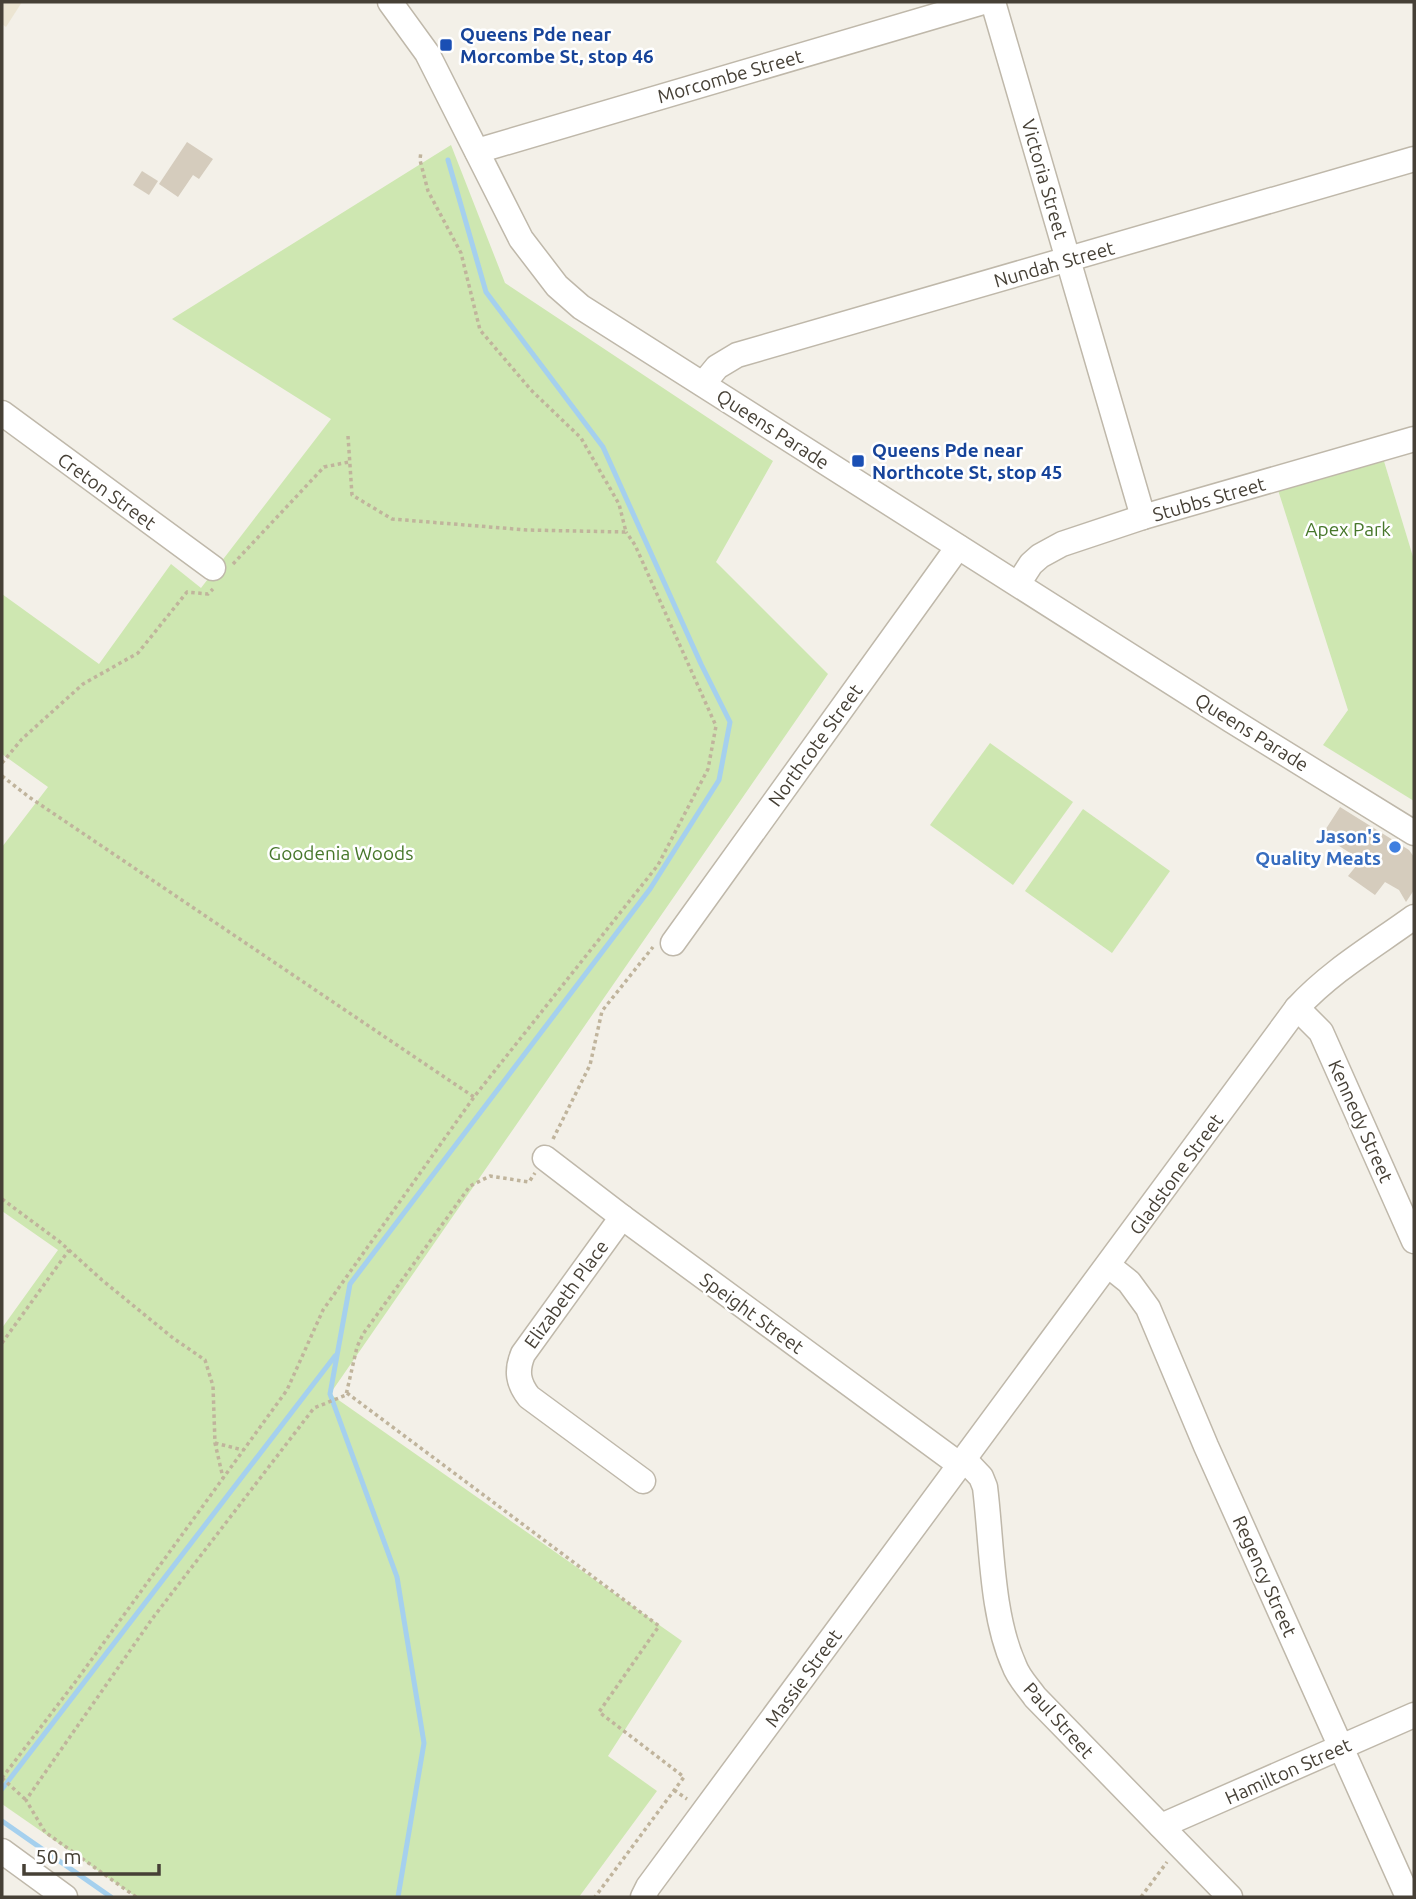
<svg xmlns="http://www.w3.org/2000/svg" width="1416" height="1899" viewBox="0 0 1416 1899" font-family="Ubuntu,sans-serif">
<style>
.education{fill:#ece5d2}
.green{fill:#cee7b1}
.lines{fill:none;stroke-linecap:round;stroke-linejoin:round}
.stream{stroke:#a5d0ee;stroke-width:5}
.building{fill:#d5ccbd}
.minor-casing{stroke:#bfb8aa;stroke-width:27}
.path{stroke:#c0b49c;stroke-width:3.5;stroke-dasharray:3.5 3.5;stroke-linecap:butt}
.minor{stroke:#fff;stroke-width:24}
.transit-dot{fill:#1a4fb4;stroke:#fff;stroke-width:2.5}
.shop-dot{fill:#3f7fe0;stroke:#fff;stroke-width:2.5}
.labels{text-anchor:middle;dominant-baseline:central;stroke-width:5;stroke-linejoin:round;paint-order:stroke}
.transit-label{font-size:19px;font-weight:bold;fill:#164399;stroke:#fff;text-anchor:start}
.street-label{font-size:19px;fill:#464036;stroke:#fff}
.park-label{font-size:19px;fill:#47772b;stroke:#fff}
.shop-label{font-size:19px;font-weight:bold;fill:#366cbe;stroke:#fff;text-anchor:end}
</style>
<rect width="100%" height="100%" fill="#f3f0e8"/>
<path class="education" d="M2,2H22L6,27L2,24Z"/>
<g class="green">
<path d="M451,145L505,283L773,461L716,562L828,674L330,1394L682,1641L608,1756L657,1791L579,1897H136L2,1804V1328L58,1250L2,1211V847L48,787L2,754V594L99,664L171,564L201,588L331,419L172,319Z"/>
<path d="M1383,458L1414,560V801L1323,745L1348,710L1278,490Z"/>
<path d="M990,743L1073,802L1013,885L930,825Z"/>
<path d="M1083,809L1170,871L1112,953L1025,891Z"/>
</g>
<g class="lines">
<g class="stream">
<path d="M2,1789L335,1356"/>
<path d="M2,1821L111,1897"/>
<path d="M398,1897L424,1743L397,1577L330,1394L350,1284L650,889L719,780L730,722L701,664L603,447L486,292L448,160"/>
</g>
</g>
<g class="building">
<path d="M187,142L213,159L199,179L193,175L178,197L159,184Z"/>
<path d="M142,171L158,181L149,195L133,185Z"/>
<path d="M1340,807L1409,850L1414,857V890L1406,902L1399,890L1385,882L1375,895L1348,876L1361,860L1322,835Z"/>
</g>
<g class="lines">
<defs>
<g id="minor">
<path d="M390,2L427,53L521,239L557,286L581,307L1231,720L1414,833"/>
<path d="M993,2L1143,517"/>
<path d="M477,151L983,2"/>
<path d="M703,384L717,367L737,355L1414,159"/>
<path d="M2,413L213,568"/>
<path d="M1018,584L1031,564L1040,556L1062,544L1143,517L1414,439"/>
<path d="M673,943L958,547"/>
<path d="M1297,1008L1321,1032L1414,1241"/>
<path d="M545,1158L622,1217L960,1465"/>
<path d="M622,1217L523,1354C516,1371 518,1383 529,1397L643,1481"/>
<path d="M1109,1266L1129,1282L1148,1308L1206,1446L1408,1897"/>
<path d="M964,1459L981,1477L985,1487C992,1543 991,1614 1014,1665C1018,1677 1028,1687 1035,1697L1230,1897"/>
<path d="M1161,1826L1414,1715"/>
<path d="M2,1851L65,1897"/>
<path d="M643,1897L648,1887L1297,1008C1331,971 1374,946 1414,917"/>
</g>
</defs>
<use href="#minor" class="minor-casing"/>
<g class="path">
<path d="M348,436L352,495L392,519L527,530L626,532L619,504L581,438L531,390L480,330L461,253L428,191L420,160L421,151"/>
<path d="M233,564L324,467L349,462"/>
<path d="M2,763L22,739L83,684L138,653L187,592L208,594L213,589"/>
<path d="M2,776L29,797L474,1097"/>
<path d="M553,1139L590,1065L602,1011L653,947"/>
<path d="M2,1199L60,1242L102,1280L173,1338L205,1360L213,1386L215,1443L223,1478"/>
<path d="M2,1343L69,1250"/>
<path d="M347,1393L659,1626L599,1712L684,1777L595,1897"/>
<path d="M215,1443L243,1450"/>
<path d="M2,1778L76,1681L287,1390L323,1310L474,1097L658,865L708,769L716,726L635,545L626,532"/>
<path d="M2,1778L26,1800"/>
<path d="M674,1790L687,1799"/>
<path d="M136,1897L45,1832L26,1800L152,1619L314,1408L346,1395L357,1347L363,1334L470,1186L490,1176L529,1182L535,1173"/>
<path d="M1141,1897L1167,1862"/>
</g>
<use href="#minor" class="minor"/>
</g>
<g class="transit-dot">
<rect x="439" y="38" width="14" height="14" rx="3.5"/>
<rect x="851" y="454" width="14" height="14" rx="3.5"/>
</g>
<circle class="shop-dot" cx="1395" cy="847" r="7"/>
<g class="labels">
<g class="transit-label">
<text x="460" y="34">Queens Pde near<tspan x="460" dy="22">Morcombe St, stop 46</tspan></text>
<text x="872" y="450">Queens Pde near<tspan x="872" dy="22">Northcote St, stop 45</tspan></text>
</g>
<g class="street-label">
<text transform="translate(730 76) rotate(-16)">Morcombe Street</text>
<text transform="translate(1045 179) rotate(74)">Victoria Street</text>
<text transform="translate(1054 264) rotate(-16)">Nundah Street</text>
<text transform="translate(773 429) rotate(33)">Queens Parade</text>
<text transform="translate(107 491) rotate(36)">Creton Street</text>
<text transform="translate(1209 499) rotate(-16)">Stubbs Street</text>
<text transform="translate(1252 732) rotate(32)">Queens Parade</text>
<text transform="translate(815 745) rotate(-54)">Northcote Street</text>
<text transform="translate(1361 1121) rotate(66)">Kennedy Street</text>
<text transform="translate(1176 1174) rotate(-54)">Gladstone Street</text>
<text transform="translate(566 1294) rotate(-54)">Elizabeth Place</text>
<text transform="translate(752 1313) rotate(36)">Speight Street</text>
<text transform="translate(1265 1576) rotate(66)">Regency Street</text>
<text transform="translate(803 1678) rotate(-54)">Massie Street</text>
<text transform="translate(1059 1720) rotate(48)">Paul Street</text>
<text transform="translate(1288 1771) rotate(-24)">Hamilton Street</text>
</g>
<g class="park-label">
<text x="1348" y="529">Apex Park</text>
<text x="341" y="853">Goodenia Woods</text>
</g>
<g class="shop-label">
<text x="1381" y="836">Jason's<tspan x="1381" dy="22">Quality Meats</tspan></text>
</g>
</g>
<rect width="1416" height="1899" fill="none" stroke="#464036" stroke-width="7"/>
<path d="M24 1864v10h135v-10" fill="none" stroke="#464036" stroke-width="3.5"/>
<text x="35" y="1864" font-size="21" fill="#464036" stroke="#ffffff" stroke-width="5" paint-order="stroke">50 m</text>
</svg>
